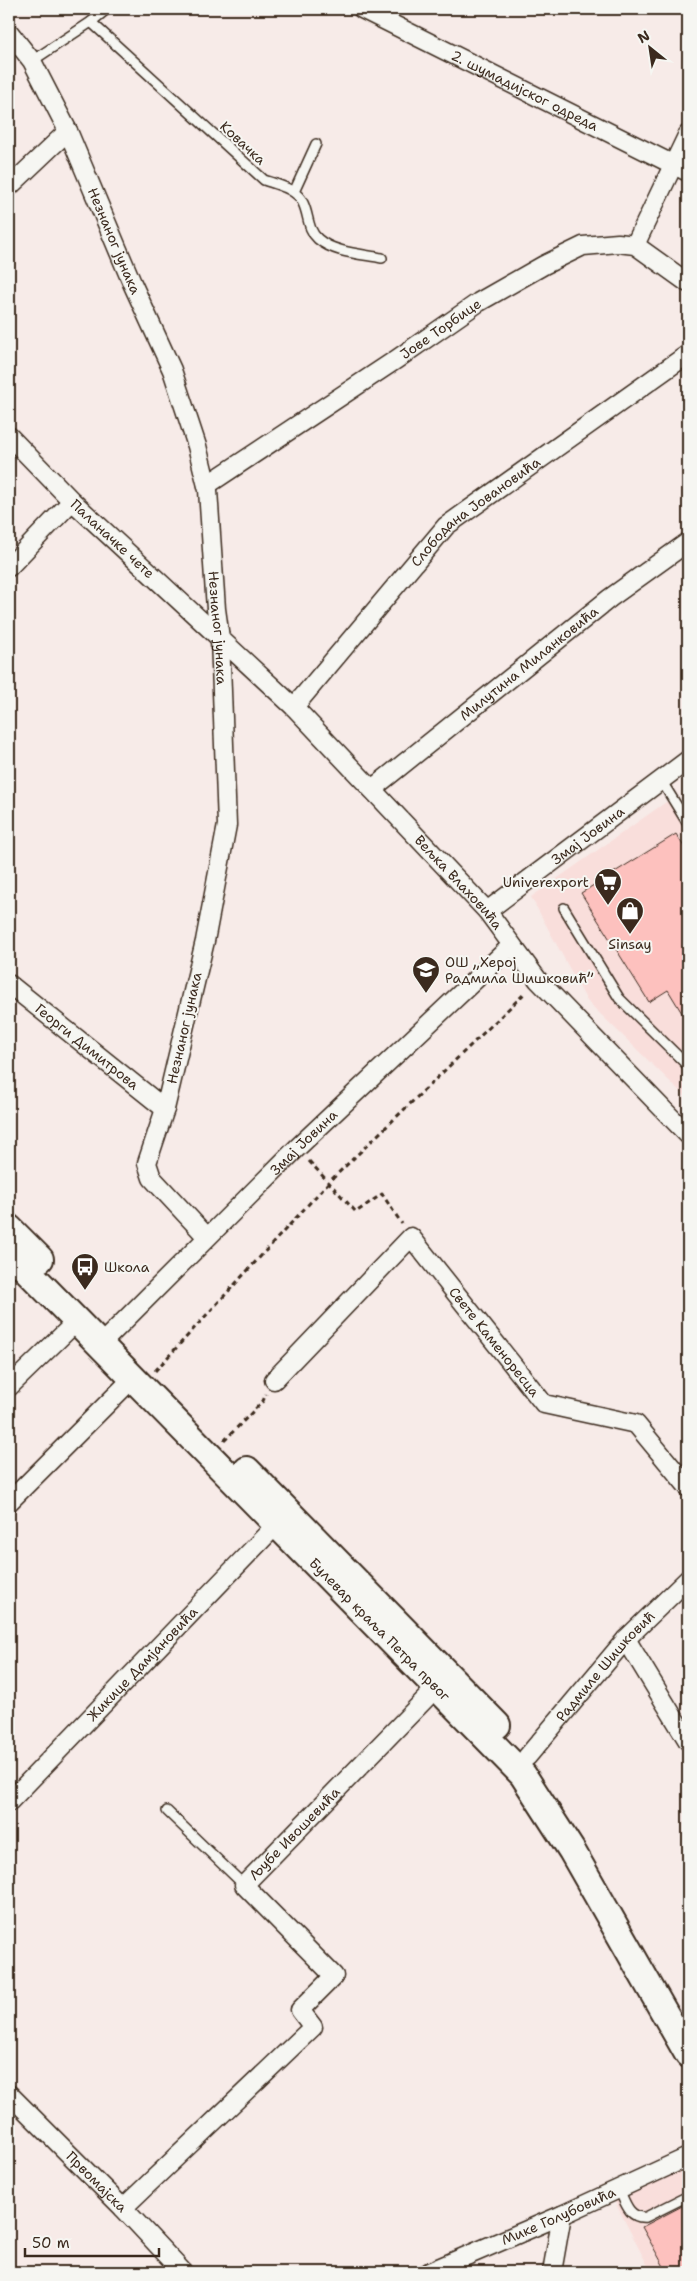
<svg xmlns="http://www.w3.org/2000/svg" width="697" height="2281" viewBox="0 0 697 2281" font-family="'Shantell Sans',sans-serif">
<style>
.built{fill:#f9dedb}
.building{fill:#fdc1be;stroke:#3b2a1e}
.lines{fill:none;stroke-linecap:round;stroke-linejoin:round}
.lane-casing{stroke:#3b2a1e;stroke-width:12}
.street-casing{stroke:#3b2a1e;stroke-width:21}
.secondary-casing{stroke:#3b2a1e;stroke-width:30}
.path{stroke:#3b2a1e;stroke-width:3;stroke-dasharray:5 4;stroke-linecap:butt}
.lane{stroke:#f6f6f2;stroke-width:9}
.street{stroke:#f6f6f2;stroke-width:18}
.secondary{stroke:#f6f6f2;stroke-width:26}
.labels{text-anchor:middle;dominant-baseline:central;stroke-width:4;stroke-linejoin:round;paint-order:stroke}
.street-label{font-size:14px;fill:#3b2a1e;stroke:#f6f6f2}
.poi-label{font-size:14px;fill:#3b2a1e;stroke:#f6f6f2;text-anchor:start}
</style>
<rect width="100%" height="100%" fill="#f7ebe8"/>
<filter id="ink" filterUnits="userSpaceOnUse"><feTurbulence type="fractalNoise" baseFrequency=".02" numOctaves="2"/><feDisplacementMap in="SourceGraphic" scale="10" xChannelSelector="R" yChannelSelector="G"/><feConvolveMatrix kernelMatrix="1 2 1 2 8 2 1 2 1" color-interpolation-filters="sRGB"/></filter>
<g filter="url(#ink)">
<g class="built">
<path d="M676,795L688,813V1099L587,1001L531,897Z"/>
<path d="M688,2166V2272H651L614,2200Z"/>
</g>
<g class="building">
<path d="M676,834L688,853V1023L668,990L649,1002L581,893Z"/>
<path d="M688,2203V2272H667L642,2227Z"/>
</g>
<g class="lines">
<defs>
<g id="lane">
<path d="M91,22L264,180C278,185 297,189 303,203C309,215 307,229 318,239C334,253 362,254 382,258"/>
<path d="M32,61L91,22L107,9"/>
<path d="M294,192L316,144"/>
<path d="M661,780L688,824"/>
<path d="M564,908L619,998L688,1066"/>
<path d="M167,1811L244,1885"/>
<path d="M619,2189C625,2202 629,2219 646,2217L688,2196"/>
</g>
<g id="street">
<path id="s1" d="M362,9L688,172"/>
<path id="s2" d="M9,32L32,61L68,131L132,283L172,370L197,446L208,490L216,609L220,638L227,825L205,941L165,1109L147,1163L152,1178L207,1237"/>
<path d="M9,187L68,131"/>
<path d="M635,245L688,134"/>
<path id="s3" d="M9,436L72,501L294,707L487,911L538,980L688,1135"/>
<path id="s4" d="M207,485L397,359L479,302L544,265L583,246L618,243L635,245L688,283"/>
<path d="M9,567L72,501"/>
<path id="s5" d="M294,707L446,526L688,354"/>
<path id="s6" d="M372,789L610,598L688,542"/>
<path id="s7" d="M487,911L688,760"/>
<path id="s8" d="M9,984L165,1109"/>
<path id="s9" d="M101,1344L297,1148L512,945"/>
<path id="s10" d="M274,1380L411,1237L544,1404L636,1424L688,1487"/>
<path d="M9,1387L78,1320"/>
<path d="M9,1502L134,1377"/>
<path d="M626,1639L688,1741"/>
<path id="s11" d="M527,1757L626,1639L688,1579"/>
<path id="s12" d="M9,1802L276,1525"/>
<path id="s13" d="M9,2094L123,2208L183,2272"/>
<path id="s14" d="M123,2208L313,2027L300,2010L334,1976L244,1885L436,1688"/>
<path id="s15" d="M429,2272L562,2215L688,2157"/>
<path d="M552,2272L562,2215"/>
</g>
<g id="secondary">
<path d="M9,1228L40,1259"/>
<path id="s16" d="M9,1252L523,1775L572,1851L688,2054"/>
<path d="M247,1470L497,1725"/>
</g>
</defs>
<use href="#lane" class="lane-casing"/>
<use href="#street" class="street-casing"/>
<use href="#secondary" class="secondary-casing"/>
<g class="path">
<path d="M309,1161L356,1212L382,1194L402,1224"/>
<path d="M155,1371L329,1182L526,992"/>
<path d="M224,1441L263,1401L266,1394"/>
</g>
<use href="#lane" class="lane"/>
<use href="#street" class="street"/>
<use href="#secondary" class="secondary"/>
</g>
</g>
<defs>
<symbol id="supermarket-pin" viewBox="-11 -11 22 30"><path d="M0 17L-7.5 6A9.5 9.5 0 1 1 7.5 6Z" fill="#3b2a1e" stroke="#f6f6f2"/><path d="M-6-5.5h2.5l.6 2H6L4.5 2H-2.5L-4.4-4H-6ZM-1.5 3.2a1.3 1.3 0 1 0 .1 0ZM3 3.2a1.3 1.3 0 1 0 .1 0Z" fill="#fff"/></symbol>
<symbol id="shop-pin" viewBox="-11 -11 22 30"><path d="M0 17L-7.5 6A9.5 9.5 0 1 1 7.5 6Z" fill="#3b2a1e" stroke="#f6f6f2"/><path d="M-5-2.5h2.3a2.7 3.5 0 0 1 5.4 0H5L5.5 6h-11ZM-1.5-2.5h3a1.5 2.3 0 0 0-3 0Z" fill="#fff"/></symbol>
<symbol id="school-pin" viewBox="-11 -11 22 30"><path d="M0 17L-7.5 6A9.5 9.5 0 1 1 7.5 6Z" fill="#3b2a1e" stroke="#f6f6f2"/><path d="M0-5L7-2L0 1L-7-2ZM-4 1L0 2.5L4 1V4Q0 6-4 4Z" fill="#fff"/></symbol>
<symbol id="bus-pin" viewBox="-11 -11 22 30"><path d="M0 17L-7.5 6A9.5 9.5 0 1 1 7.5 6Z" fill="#3b2a1e" stroke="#f6f6f2"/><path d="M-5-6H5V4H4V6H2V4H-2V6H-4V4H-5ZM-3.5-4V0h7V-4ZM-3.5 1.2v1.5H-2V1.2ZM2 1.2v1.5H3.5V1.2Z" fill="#fff"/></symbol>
</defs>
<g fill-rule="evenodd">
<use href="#supermarket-pin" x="592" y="866" width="32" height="43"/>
<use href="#shop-pin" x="614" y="895" width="32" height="43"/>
<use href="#school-pin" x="410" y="954" width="32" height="43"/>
<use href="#bus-pin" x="69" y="1251" width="32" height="43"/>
</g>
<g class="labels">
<g class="street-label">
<text stroke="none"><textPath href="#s1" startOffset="182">2. шумадијског одреда</textPath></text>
<text transform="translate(243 143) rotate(43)">Ковачка</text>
<text stroke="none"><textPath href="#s2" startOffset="235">Незнаног јунака</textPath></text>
<text stroke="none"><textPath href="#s4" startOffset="281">Јове Торбице</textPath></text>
<text stroke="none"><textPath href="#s5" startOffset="268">Слободана Јовановића</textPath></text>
<text stroke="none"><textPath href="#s3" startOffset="146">Паланачке чете</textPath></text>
<text stroke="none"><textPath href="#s2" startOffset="640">Незнаног јунака</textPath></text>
<text stroke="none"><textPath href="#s6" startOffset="201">Милутина Миланковића</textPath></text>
<text stroke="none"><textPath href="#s7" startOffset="126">Змај Јовина</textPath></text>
<text stroke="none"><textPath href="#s3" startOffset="634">Вељка Влаховића</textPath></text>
<text transform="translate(184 1028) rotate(-77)">Незнаног јунака</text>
<text stroke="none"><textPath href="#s8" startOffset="100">Георги Димитрова</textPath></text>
<text stroke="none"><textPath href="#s9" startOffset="286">Змај Јовина</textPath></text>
<text stroke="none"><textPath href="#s10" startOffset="332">Свете Каменоресца</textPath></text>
<text stroke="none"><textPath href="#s16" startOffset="529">Булевар краља Петра првог</textPath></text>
<text stroke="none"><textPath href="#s12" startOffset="192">Жикице Дамјановића</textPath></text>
<text stroke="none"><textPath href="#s11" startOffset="120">Радмиле Шишковић</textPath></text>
<text stroke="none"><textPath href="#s14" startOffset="532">Љубе Ивошевића</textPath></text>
<text stroke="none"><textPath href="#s13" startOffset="124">Првомајска</textPath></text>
<text stroke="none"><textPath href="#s15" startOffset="141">Мике Голубовића</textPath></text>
</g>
<g class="poi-label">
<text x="589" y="882" text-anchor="end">Univerexport</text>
<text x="630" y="944" text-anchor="middle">Sinsay</text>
<text x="445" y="962">ОШ „Херој<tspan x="445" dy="16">Радмила Шишковић”</tspan></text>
<text x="104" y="1267">Школа</text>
</g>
</g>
<rect width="697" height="2281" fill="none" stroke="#f6f6f2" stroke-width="30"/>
<rect x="15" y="15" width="667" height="2251" fill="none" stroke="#3b2a1e" stroke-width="2" filter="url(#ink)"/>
<g transform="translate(650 48) rotate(330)" stroke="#f6f6f2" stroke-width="4" paint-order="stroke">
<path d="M0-4L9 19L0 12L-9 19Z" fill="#3b2a1e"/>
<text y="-8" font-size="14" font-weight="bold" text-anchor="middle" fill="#3b2a1e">N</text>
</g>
<path d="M25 2248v8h134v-8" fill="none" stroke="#3b2a1e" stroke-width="2.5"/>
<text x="32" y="2248" font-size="15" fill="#3b2a1e" stroke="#f6f6f2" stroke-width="4" paint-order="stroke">50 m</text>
</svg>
